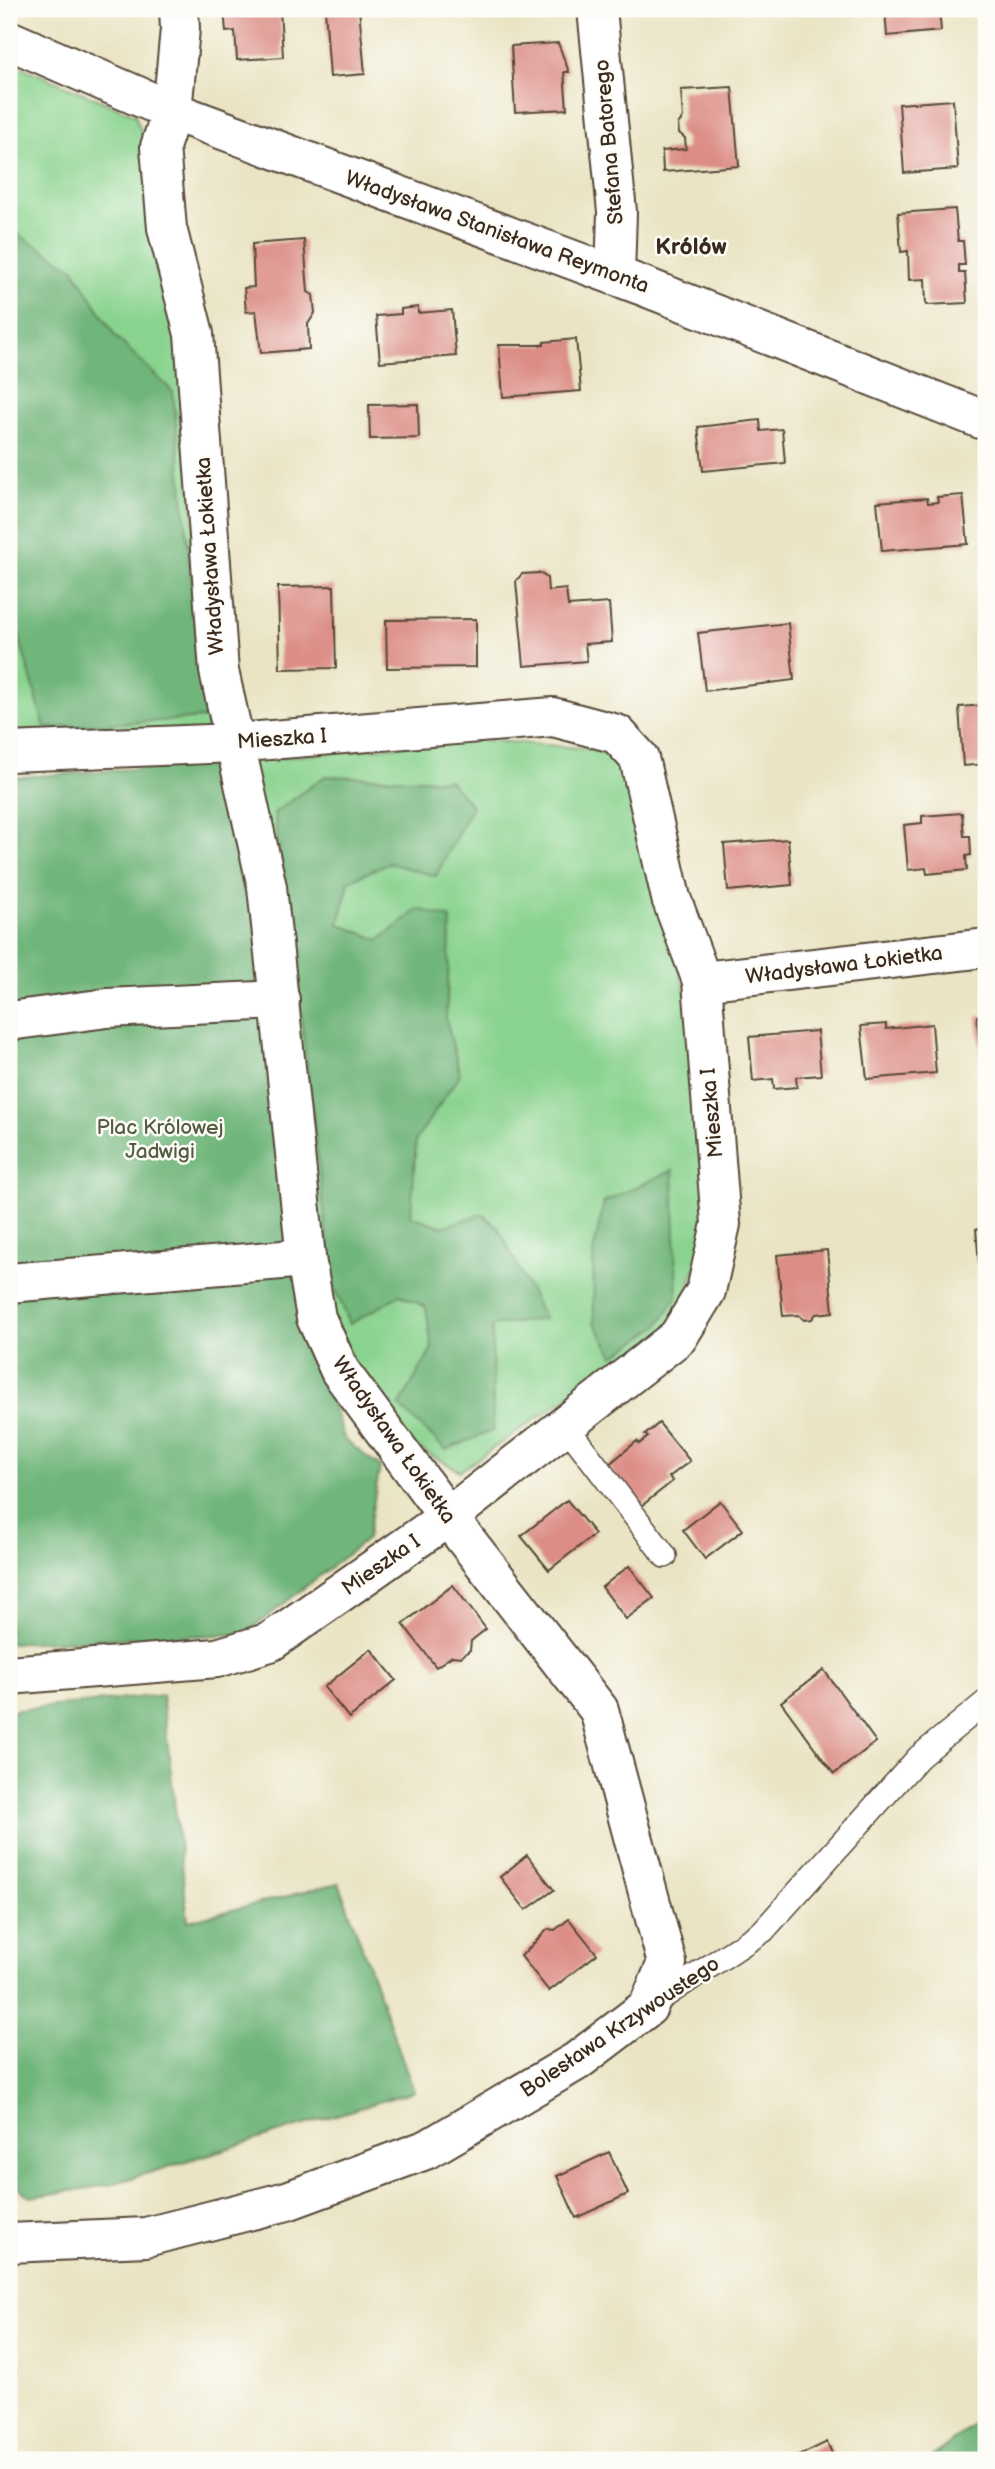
<svg xmlns="http://www.w3.org/2000/svg" width="995" height="2469" viewBox="0 0 995 2469" font-family="'Balsamiq Sans',sans-serif">
<style>
.green{fill:#8ad38f;stroke:#627e56;stroke-width:2}
.forest{fill:#6fb57a;stroke:#55704c;stroke-width:2}
.building{fill:#dc8d86}
.lines{fill:none;stroke-linecap:round;stroke-linejoin:round}
.service-casing{stroke:#554637;stroke-width:26}
.minor-casing{stroke:#554637;stroke-width:42}
.path{stroke:#554637;stroke-width:4.5;stroke-dasharray:2 5;stroke-linecap:butt}
.service{stroke:#fff;stroke-width:23}
.minor{stroke:#fff;stroke-width:38}
.labels{text-anchor:middle;dominant-baseline:central;stroke-width:5;stroke-linejoin:round;paint-order:stroke}
.street-label{font-size:21px;fill:#3b2a1e;stroke:#fdfcf7}
.park-label{font-size:21px;fill:#535d40;stroke:#fdfcf7}
.neighbourhood-label{font-size:23px;font-weight:bold;fill:#3b2a1e;stroke:#fdfcf7}
</style>
<rect width="100%" height="100%" fill="#fdfcf7"/>
<filter id="ink" filterUnits="userSpaceOnUse"><feTurbulence type="fractalNoise" baseFrequency=".0143" numOctaves="2"/><feDisplacementMap in="SourceGraphic" scale="14" xChannelSelector="R" yChannelSelector="G"/><feConvolveMatrix kernelMatrix="1 2 1 2 8 2 1 2 1" color-interpolation-filters="sRGB"/></filter>
<filter id="wash" filterUnits="userSpaceOnUse"><feTurbulence type="fractalNoise" baseFrequency=".00686" numOctaves="4" result="noise"/><feDisplacementMap in="SourceGraphic" scale="28" xChannelSelector="R" yChannelSelector="G"/><feGaussianBlur stdDeviation="1.57" result="paint"/><feColorMatrix in="noise" values="0 0 0 0 0 0 0 0 0 0 0 0 0 0 0 0 0 1.4 0 .05"/><feComposite in="paint" operator="in"/></filter>
<g filter="url(#wash)">
<rect width="100%" height="100%" fill="#eae4c4"/>
<g class="green">
<path d="M9,62L135,115L144,139L181,366L206,675L207,733L9,732Z"/>
<path d="M469,739L593,749L624,763L688,1002L711,1226L675,1323L460,1471L397,1437L354,1364L326,1299L248,761Z"/>
</g>
<g class="forest">
<path d="M9,229L73,268L116,337L173,392L205,718L45,728L14,619L9,617Z"/>
<path d="M225,762L240,805L304,1324L345,1440L380,1467L367,1539L245,1634L9,1643V778Z"/>
<path d="M325,776L449,780L472,806L436,876L388,863L349,881L339,924L379,940L418,909L451,918L446,1019L460,1074L416,1140L411,1216L443,1227L482,1214L498,1227L544,1319L492,1326L493,1430L446,1450L399,1406L432,1349L426,1307L400,1295L350,1324L332,1281L292,939L274,813Z"/>
<path d="M673,1170L677,1297L658,1326L614,1356L594,1322L593,1254L604,1202Z"/>
<path d="M162,1695L188,1921L339,1883L414,2091L109,2185L30,2197L9,2180V1711Z"/>
<path d="M986,2415V2460H928Z"/>
</g>
<g id="blocks">
<g class="building">
<path d="M224,9H280L283,57L237,60L235,31L226,32Z"/>
<path d="M325,9H359L365,74L330,77Z"/>
<path d="M885,9H939L941,31L887,36Z"/>
<path d="M558,43L569,72H564L567,109L515,112L511,46Z"/>
<path d="M732,87L739,166L663,172L662,151L686,149L685,138L679,133L678,124L683,118L681,90Z"/>
<path d="M953,100L958,169L904,173L899,104Z"/>
<path d="M955,209L958,241H963L965,265H959V273H965L967,303L926,305L925,279L909,280L908,251L901,252L898,213Z"/>
<path d="M304,240L308,292L313,295L315,313L308,324L309,349L261,353L256,311L246,312L244,288L254,287L252,244Z"/>
<path d="M418,307V313L452,310L456,356L380,362L376,316L401,314V309Z"/>
<path d="M576,339L581,391L503,397L499,345H544V342Z"/>
<path d="M418,404L419,438L370,439L369,405Z"/>
<path d="M760,420L761,431L782,429L785,463L703,471L698,427Z"/>
<path d="M963,495L968,544L882,551L877,502L927,498L928,503L938,502L937,497Z"/>
<path d="M540,573L547,578L548,591L566,589L568,606L609,603L612,642L585,644L587,661L524,666L516,581L522,574Z"/>
<path d="M334,586L336,668L280,669L278,587Z"/>
<path d="M476,619V667L387,668L386,620Z"/>
<path d="M788,623L794,680L705,691L698,633Z"/>
<path d="M986,705V764L963,766L959,707Z"/>
<path d="M962,813L964,836H970L971,855L966,856L967,870L927,874L926,868L908,870L904,825L922,823V816Z"/>
<path d="M788,839L792,885L728,891L724,844Z"/>
<path d="M986,1015V1087H983L977,1016Z"/>
<path d="M886,1024V1029L932,1024L936,1073L867,1079L861,1026Z"/>
<path d="M817,1031L821,1075L796,1077L797,1087L774,1089L773,1079L753,1081L749,1037Z"/>
<path d="M986,1228V1308H983L976,1229Z"/>
<path d="M827,1250L833,1312L816,1314L812,1319L804,1320L799,1315L783,1316L777,1255Z"/>
<path d="M659,1423L690,1461L669,1477L673,1481L640,1507L607,1466L637,1441L639,1444L648,1437L645,1435Z"/>
<path d="M567,1500L595,1534L549,1570L521,1536Z"/>
<path d="M720,1501L743,1530L705,1559L683,1530Z"/>
<path d="M629,1566L654,1598L626,1619L602,1587Z"/>
<path d="M453,1585L486,1629L471,1641L470,1650L461,1657L452,1656L436,1667L403,1624Z"/>
<path d="M371,1649L396,1680L349,1718L324,1687Z"/>
<path d="M824,1670L876,1742L834,1774L781,1702Z"/>
<path d="M527,1855L554,1890L526,1910L500,1877Z"/>
<path d="M569,1919L597,1954L549,1991L521,1956L548,1929L555,1930Z"/>
<path d="M609,2152L628,2194L576,2218L557,2176Z"/>
<path d="M827,2442L835,2460H790Z"/>
</g>
</g>
</g>
<g filter="url(#ink)">
<use href="#blocks" fill-opacity="0" stroke="#554637" stroke-width="2"/>
<g class="lines">
<defs>
<g id="service">
<path d="M566,1426L665,1556"/>
<path d="M651,2005L763,1931L919,1757L986,1702"/>
</g>
<g id="minor">
<path d="M597,9L617,212L615,275"/>
<path d="M9,40L172,111L643,286L986,421"/>
<path d="M9,752L234,743L553,717L617,734L639,758L671,898L702,981L721,1224L706,1291L678,1337L448,1517L270,1642L217,1658L9,1675"/>
<path d="M702,981L986,948"/>
<path d="M9,1021L107,1008L280,1000"/>
<path d="M9,1283L306,1258"/>
<path d="M9,2243L146,2237L287,2201L428,2149L577,2061L648,2007L667,1963L599,1710L448,1517L340,1371L316,1318L306,1258L267,887L219,671L194,334L167,228L160,147L172,111L180,29L179,9"/>
</g>
</defs>
<use href="#service" class="service-casing"/>
<use href="#minor" class="minor-casing"/>
<path class="path" d="M9,2349L14,2460"/>
<use href="#service" class="service"/>
<use href="#minor" class="minor"/>
</g>
</g>
<g class="labels">
<g class="street-label">
<text transform="translate(609 142) rotate(-95)">Stefana Batorego</text>
<text transform="translate(497 232) rotate(20)">Władysława Stanisława Reymonta</text>
<text transform="translate(210 556) rotate(-94)">Władysława Łokietka</text>
<text transform="translate(282 739) rotate(-4)">Mieszka I</text>
<text transform="translate(844 965) rotate(-7)">Władysława Łokietka</text>
<text transform="translate(712 1113) rotate(-95)">Mieszka I</text>
<text transform="translate(394 1440) rotate(55)">Władysława Łokietka</text>
<text transform="translate(381 1565) rotate(-35)">Mieszka I</text>
<text transform="translate(620 2027) rotate(-34)">Bolesława Krzywoustego</text>
</g>
<g class="park-label">
<text x="160" y="1127">Plac Królowej<tspan x="160" dy="24">Jadwigi</tspan></text>
</g>
<g class="neighbourhood-label">
<text x="691" y="247">Królów</text>
</g>
</g>
<rect width="995" height="2469" fill="none" stroke="#fdfcf7" stroke-width="35"/>
</svg>
